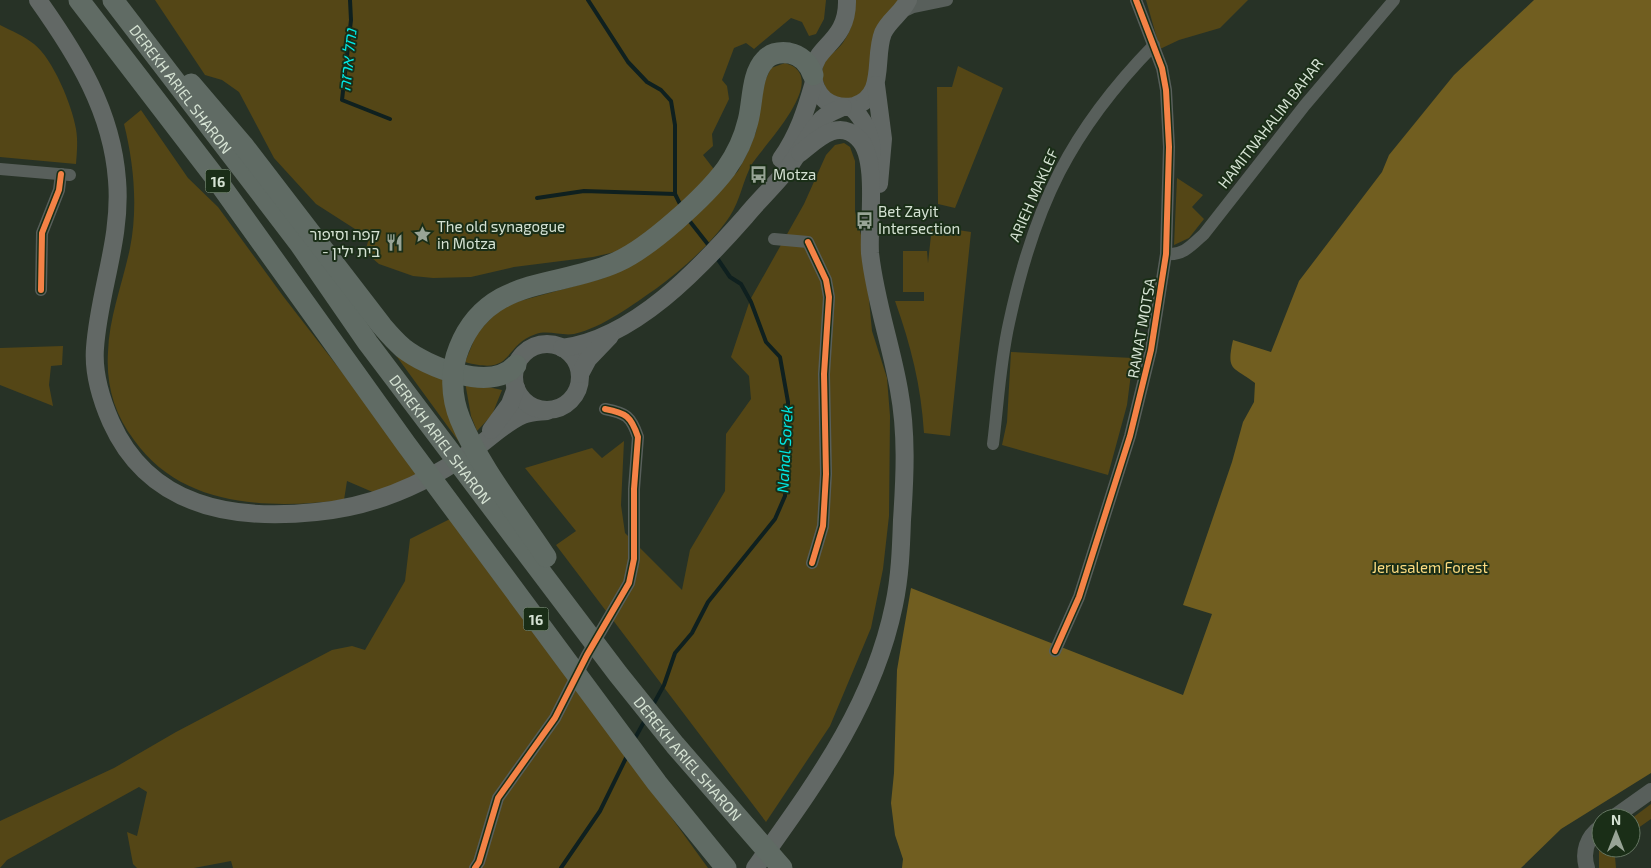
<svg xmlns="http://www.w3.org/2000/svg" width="1651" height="868" viewBox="0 0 1651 868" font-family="'Exo 2','Noto Sans Hebrew',sans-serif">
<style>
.green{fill:#544616}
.forest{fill:#715e20}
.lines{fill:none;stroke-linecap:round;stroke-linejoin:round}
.stream{stroke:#0f201f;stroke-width:4}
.minor{stroke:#585f5b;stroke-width:12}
.tertiary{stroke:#585f5b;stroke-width:16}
.secondary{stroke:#626865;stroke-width:18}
.trunk{stroke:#606b64;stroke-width:21}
.cycleway-casing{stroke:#1a2e17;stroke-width:9}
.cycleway{stroke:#f48246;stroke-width:6}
.labels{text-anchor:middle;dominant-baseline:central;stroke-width:4;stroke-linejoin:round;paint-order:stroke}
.shield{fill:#1a2e17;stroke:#9dac9b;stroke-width:1}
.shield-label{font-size:14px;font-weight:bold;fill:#d5e2d3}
.street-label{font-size:15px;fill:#d5e2d3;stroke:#1a2e17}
.poi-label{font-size:15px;fill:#d5e2d3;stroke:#1a2e17;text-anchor:start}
.park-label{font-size:15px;fill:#fcdb81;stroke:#1a2e17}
.water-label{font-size:16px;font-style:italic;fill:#00e8e5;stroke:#1a2e17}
</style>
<rect width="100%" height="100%" fill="#273226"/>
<g class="green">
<path d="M155,0H826L824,19L816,34L809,36L802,22L791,18L754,49L746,43L734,48L722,80L727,86L729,99L712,134L713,146L703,155L716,172L650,234L615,252L593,257L514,267L471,277L433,278L413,276L379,264L365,252L369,238L316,204L274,158L239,92L222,80L205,75Z"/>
<path d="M855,0H901L873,39L871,73L867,90L850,100L832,97C823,86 817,71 828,58C833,52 840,48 844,41C853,28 854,15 855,0Z"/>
<path d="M1146,0H1248L1220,28L1179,40L1160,49Z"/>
<path d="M0,25C12,31 24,36 34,44C53,59 72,105 76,129C78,141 77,152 76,164L0,157Z"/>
<path d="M785,63C833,76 764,145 752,164C743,180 740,201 730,216C712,243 683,269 657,288C632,305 604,327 574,334C562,336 548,330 536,334C501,346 516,376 465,362L477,333L500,309L520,301L604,278L701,211L738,171L747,154L756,132L764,83L771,68Z"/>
<path d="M958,66L1003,88L955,208L938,204L937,87H952Z"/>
<path d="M141,110L188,178L218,207L283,296L420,473L375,493L347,481L344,500C269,509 182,508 134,440C114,413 106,385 108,352C109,317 123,282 130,248C138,208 134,164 124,124Z"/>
<path d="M844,143L850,147L855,161V211L864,247L872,331L887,378L890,416L889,516L883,569L871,628L830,726L766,822L556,545L576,531L525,468L592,448L602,458L624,441L621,505L625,533L682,590L690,550L725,491L726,434L751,399L749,376L731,357L750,300L804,204L826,155L835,145Z"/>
<path d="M1177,178L1203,195L1192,207L1204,219L1189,238L1174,245Z"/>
<path d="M932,226L971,232L950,436L924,433C921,385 911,346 895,301H924V292H903V251H927L928,263Z"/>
<path d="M384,339C404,359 421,372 448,381L462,446Z"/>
<path d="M63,346L62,365L51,366L49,385L53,406L0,385V348Z"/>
<path d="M1011,352L1133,358L1127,405L1108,475L1002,445L1007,422Z"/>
<path d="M465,382L502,390L492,415L477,431L471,416Z"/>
<path d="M454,517L708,868H233L231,861L194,868H137L133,864L127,832L137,836L147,792L139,787L7,860L0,868V821L114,768L176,732L332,650L352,646L365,650L405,581L410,539Z"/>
<path d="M1651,804V819L1631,833V819Z"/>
<path d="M1601,845V848H1619L1615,857L1616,868H1599V851Z"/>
</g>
<path class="forest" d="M1534,0H1651V773L1561,829L1521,868H902L903,859L895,835L891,803L894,773L897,670L911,588L1183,695L1212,614L1183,605L1232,462L1243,422L1254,402L1255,383C1233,366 1226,372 1233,340L1271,352L1299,281L1382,172L1389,155L1454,75Z"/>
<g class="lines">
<g class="stream">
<path d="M350,0L351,20L342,100L390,119"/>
<path d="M588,0L628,62L647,82L661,90L671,101L675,125V194L681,206"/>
<path d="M537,198L584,191L675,194"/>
<path d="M688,219L710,247"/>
<path d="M653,705L664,685L675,653L692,633L708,602L775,519L785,496L788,402L780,357L766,342L751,302L741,284L730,277L715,255"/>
<path d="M634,740L645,720"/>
<path d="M561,868L600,811L627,756"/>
</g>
<g class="minor">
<path d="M900,13L913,7L947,0"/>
<path d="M0,169L70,175"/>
<path d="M774,239L808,242L826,280L829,297L824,374L826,474L823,526L812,563"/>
<path d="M1166,254C1183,256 1192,245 1204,234L1305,105L1394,0"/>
<path d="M41,290L42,233L59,190L61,174"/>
<path d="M993,444C998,404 1000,363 1009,323C1034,206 1070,131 1154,45"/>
<path d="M1055,651L1079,597L1130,436L1151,350L1166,254L1169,147L1166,90L1162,68L1136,0"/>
<path d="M475,868L479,862L498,798L555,718L587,655L629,583L634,559V489L638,437C631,416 626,413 605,409"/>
</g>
<g class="tertiary">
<path d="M1613,818L1651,791"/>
<path d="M1587,868C1582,852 1587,837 1601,827"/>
</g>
<g class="secondary">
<path d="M38,0C77,55 112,111 117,180C122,238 99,291 95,348C93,373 101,399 111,422C149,507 232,521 316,512C372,507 423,485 469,453C487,441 504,423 523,415C530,412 539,412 547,411"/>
<path d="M847,0C848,43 814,45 813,73C813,83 817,93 825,100C833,106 844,108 854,106C887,96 873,58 883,33C889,20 902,13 908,0"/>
<path d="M876,85L883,139L879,184"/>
<path d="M845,107H851C864,119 871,135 872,153"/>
<path d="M781,159C798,135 806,110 814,82"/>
<circle cx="547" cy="377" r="33"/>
<path d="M562,348C634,339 700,268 745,217C758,201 773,187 786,171C797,157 812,128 823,118C828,113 837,110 843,107"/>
<path d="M580,374L588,359L610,336"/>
<path d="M491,430L510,404L516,388"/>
<path d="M755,868C814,785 873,707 894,605C900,577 901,549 902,520C905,476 907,433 899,390C891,344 875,300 870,253C868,225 879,157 858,138C837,118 817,140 800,153"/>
</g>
<g class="trunk">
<path d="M79,0L214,176L406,444L657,783L726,868"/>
<path id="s1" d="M113,0L299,243L368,343L618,674L675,745L782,868"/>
<path d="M191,84L243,145L382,326C388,333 395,341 403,348C427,367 491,393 516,365"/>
<path d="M546,557C517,513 480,468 460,419C451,397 450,370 459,348C488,275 558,289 617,262C649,248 705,197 726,169C736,155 744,138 748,121C753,103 751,74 765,60C771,53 781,52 789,53C801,55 809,64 813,75"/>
</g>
<defs>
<g id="cycleway">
<path d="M808,242L826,280L829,297L824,374L826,474L823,526L812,563"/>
<path d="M41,290L42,233L59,190L61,174"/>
<path d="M1055,651L1079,597L1130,436L1151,350L1166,254L1169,147L1166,90L1162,68L1136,0"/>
<path d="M475,868L479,862L498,798L555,718L587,655L629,583L634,559V489L638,437C631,416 626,413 605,409"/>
</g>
</defs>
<use href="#cycleway" class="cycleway-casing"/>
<use href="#cycleway" class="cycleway"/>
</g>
<defs>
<symbol id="bus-bare" viewBox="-9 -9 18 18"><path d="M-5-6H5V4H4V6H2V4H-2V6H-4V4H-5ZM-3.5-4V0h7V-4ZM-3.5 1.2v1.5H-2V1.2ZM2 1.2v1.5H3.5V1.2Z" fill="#98a496" stroke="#1a2e17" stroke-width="2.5" paint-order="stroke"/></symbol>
<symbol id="sight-bare" viewBox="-9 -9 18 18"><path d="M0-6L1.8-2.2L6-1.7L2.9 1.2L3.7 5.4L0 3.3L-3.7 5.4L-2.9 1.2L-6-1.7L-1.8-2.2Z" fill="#98a496" stroke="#1a2e17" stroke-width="2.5" paint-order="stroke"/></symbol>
<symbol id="restaurant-bare" viewBox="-9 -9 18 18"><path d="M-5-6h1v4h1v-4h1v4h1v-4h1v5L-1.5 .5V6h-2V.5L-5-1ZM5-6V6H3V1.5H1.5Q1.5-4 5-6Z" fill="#98a496" stroke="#1a2e17" stroke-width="2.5" paint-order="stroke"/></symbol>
</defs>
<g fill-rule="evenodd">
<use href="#bus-bare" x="746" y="162" width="25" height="25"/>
<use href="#bus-bare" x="852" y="208" width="25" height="25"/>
<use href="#sight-bare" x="410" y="222" width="25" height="25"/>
<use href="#restaurant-bare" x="382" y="230" width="25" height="25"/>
</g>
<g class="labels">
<g class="shield">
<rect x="205.5" y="169.5" width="25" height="23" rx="4"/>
<rect x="523.5" y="607.5" width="25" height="23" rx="4"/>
</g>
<g class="shield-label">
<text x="218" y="181">16</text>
<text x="536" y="619">16</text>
</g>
<g class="street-label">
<text stroke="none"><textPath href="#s1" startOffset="112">DEREKH ARIEL SHARON</textPath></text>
<text transform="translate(1270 123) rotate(-52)">HAMITNAHALIM BAHAR</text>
<text transform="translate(1033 195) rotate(-66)">ARIEH MAKLEF</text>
<text transform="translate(1141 328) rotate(-80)">RAMAT MOTSA</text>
<text stroke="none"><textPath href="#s1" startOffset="548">DEREKH ARIEL SHARON</textPath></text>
<text stroke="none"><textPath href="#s1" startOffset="952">DEREKH ARIEL SHARON</textPath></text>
</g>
<g class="poi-label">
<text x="773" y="174">Motza</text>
<text x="878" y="211">Bet Zayit<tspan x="878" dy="17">Intersection</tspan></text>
<text x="437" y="226">The old synagogue<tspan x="437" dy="17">in Motza</tspan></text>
<text x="380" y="234" text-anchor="end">קפה וסיפור<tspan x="380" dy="17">- בית ילין</tspan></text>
</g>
<g class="park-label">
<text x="1430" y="567">Jerusalem Forest</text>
</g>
<g class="water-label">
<text transform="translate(347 60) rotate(-84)">נחל ארזה</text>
<text transform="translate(784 449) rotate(-87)">Nahal Sorek</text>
</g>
</g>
<g transform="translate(1616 833)"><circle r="24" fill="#1a2e17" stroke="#657662"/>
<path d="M0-4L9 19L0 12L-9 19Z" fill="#98a496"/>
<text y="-8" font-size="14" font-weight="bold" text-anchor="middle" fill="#d5e2d3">N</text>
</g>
</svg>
